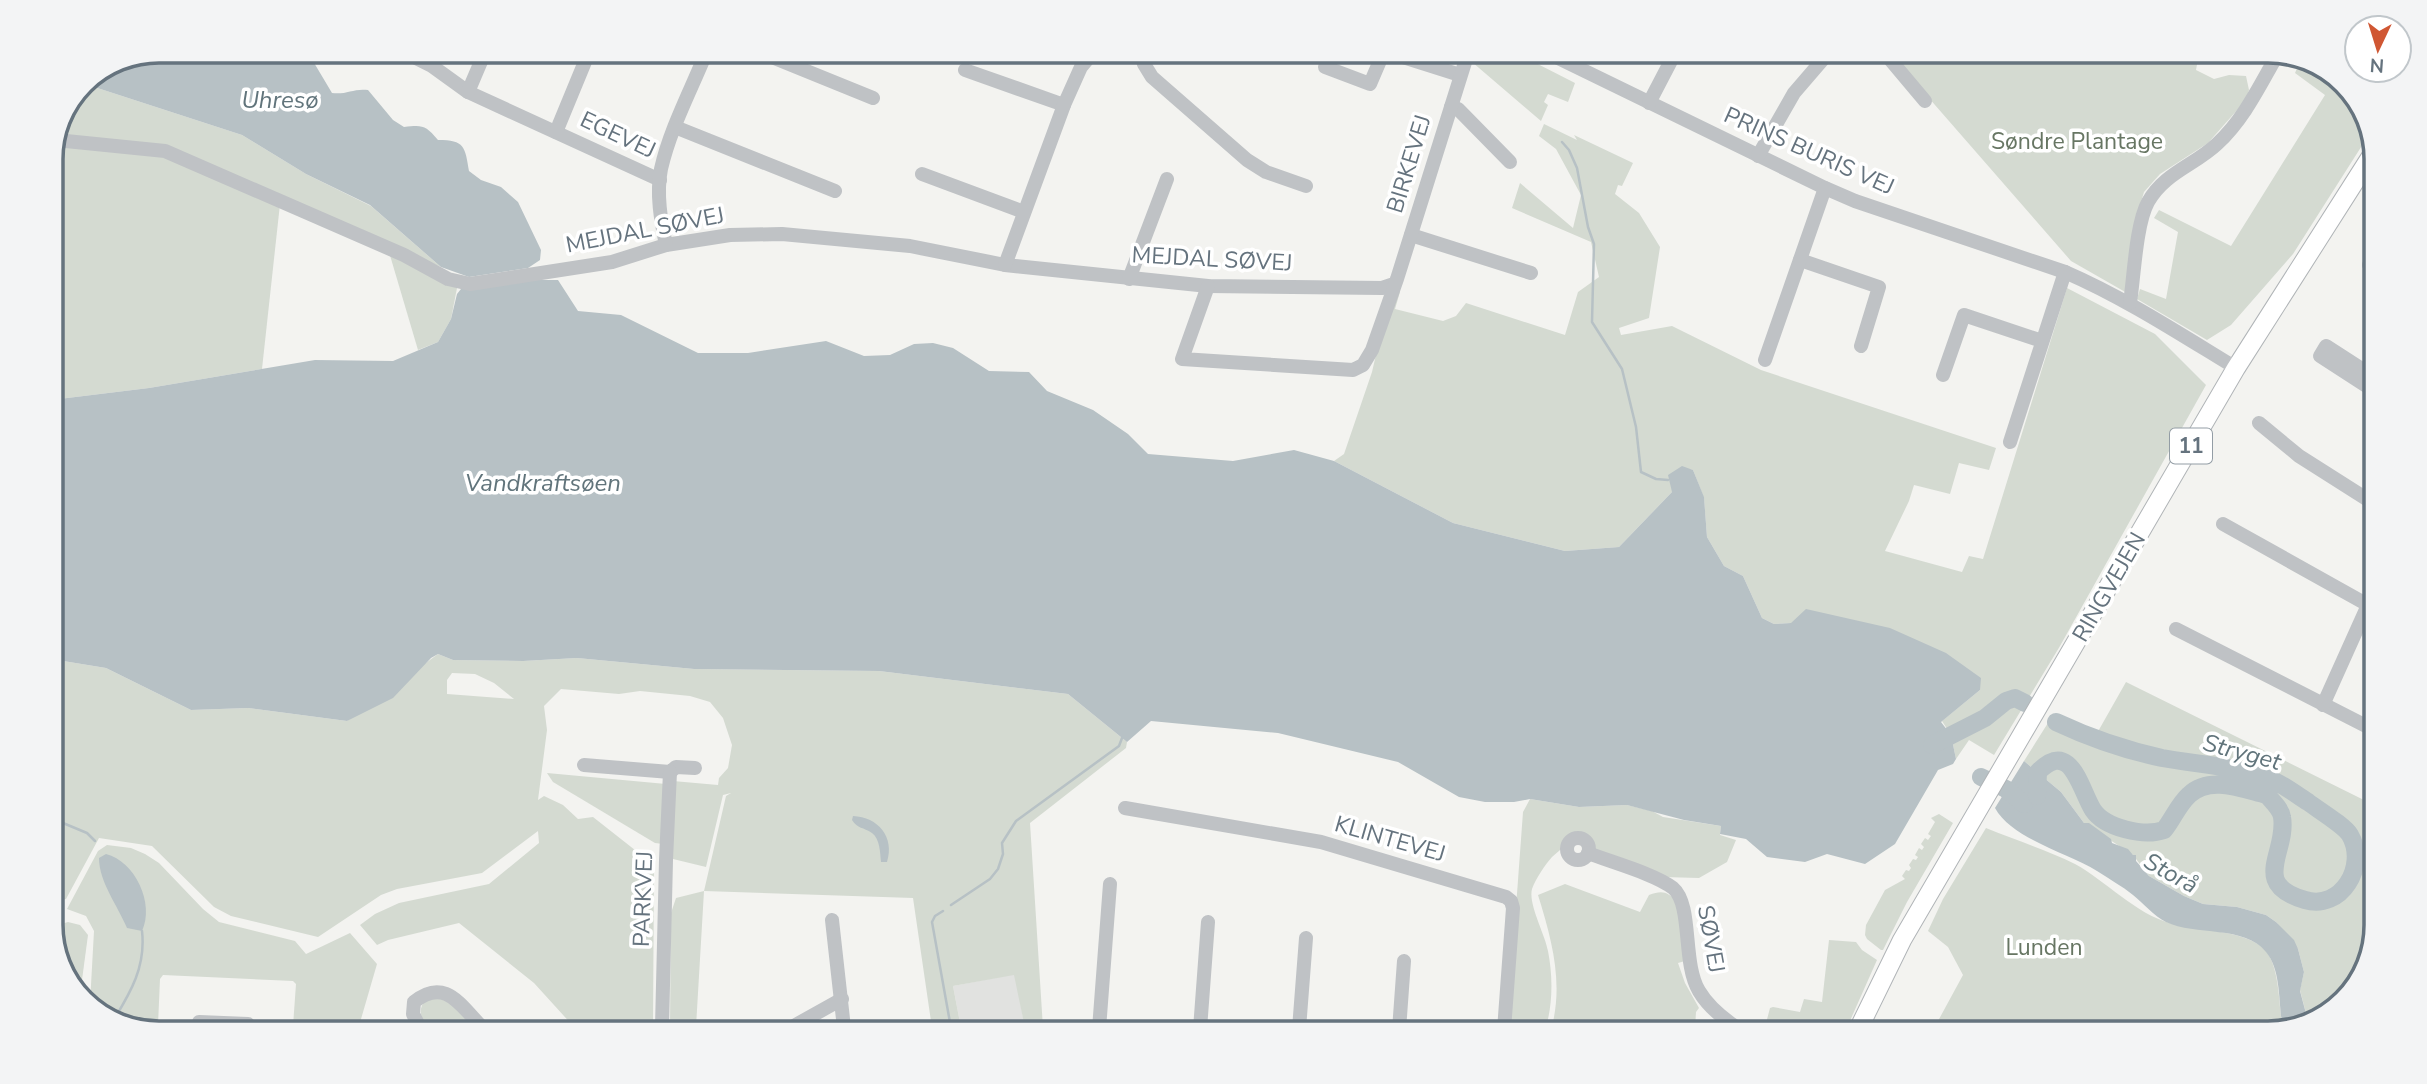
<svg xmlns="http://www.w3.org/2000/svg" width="2427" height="1084" viewBox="0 0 2427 1084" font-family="'Nunito Sans',sans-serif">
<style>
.built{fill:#e1e2e0}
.green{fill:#d4dad1;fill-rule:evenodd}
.water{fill:#b7c1c5}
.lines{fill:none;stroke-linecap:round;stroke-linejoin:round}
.stream{stroke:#b7c1c5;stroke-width:2.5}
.river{stroke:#b7c1c5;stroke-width:18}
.major-casing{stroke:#b0b4b7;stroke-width:20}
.minor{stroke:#bfc2c5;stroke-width:14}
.major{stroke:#fff;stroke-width:18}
.labels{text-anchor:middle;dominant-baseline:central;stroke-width:7;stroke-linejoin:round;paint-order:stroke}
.shield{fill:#fff;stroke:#939da5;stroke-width:2}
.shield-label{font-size:21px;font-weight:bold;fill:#65737e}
.street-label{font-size:23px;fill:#65737e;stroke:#fff}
.park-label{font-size:23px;fill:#677663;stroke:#fff}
.water-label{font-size:24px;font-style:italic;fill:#61747b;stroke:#fff}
.rim{fill:none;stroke:#65737e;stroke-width:3.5}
</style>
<rect width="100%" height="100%" fill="#f3f3f0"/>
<path class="built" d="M1015,974L1025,1028H961L953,986Z"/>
<g class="green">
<path d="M1474,56H1522L1575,83L1568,102L1548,94L1544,102L1548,105L1541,121L1472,62Z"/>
<path d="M1894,58L2198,59L2196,70L2214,79L2229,75L2246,76L2249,90L2246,100L2208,143L2160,174L2144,192L2135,222L2127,293L2071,261Z"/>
<path d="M2301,59H2310L2358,98L2370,133L2293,254L2231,325L2207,340L2137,299L2140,289L2166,299L2178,232L2154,218L2159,210L2231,246L2325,95L2295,73Z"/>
<path d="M82,83L242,135L306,174L371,206L441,267L166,147L58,136Z"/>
<path d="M1544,124L1577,140L1574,135L1633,163L1622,186L1618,185L1615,194L1639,213L1660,247L1649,318L1619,328L1621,335L1672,326L1761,370L1996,448L1989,470L1959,463L1950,494L1914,485L1909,501L1885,551L1962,572L1969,556L1983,559L2067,288L2155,334L2206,385L2060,646L1994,755L1969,740L1956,759L1951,735L1942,721L1980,690L1791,623L1774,624L1762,618L1743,576L1724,566L1707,537L1704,498L1693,470L1686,469L1672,485V492L1619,547L1565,551L1453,523L1334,461L1344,454L1372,372L1381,333L1395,292H1400L1395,309L1443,321L1456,316L1466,303L1565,335L1578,292L1599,277L1591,242L1512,208L1520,183L1573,228L1581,195L1556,149L1539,136Z"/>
<path d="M54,145L166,156L280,204L262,369L149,388L51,400V152Z"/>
<path d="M389,252L457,288L451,319L438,342L418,350Z"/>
<path d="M438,654L453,660L523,661L577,658L694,669L879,671L1068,694L1127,742L1126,748L1030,823L1043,1028H1025L1014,975L953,986L961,1028H932L913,898L704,891L696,1027H670L671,913L676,898L704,891L726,796L731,793L723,795L706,867L673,859V781L718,785L719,778L728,768L732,745L723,718L710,702L690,696L640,691L619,694L561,689L544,706L547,730L538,800L544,796L563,805L578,819L593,817L654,865L653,1027H574L534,983L459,923L388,940L377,945L360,925L375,914L399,903L489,884L539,843L538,831L482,873L397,889L381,895L318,937L231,916L214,907L152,846L99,838L66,899L51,903V659L106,668L191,710L248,708L347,721ZM452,673L475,674L494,683L514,699L447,694V680Z"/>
<path d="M2126,682L2370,803L2368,967L2329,1015L2308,1021L2300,990L2304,972L2298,949L2276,922L2266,915L2237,907L2203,904L2184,896L2149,876L2133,855L2084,823L2061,792L2024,761L2053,715L2096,735Z"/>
<path d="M547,773L666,784L663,844L655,843L553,782Z"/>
<path d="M1530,799L1579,807L1627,805L1652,811L1663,817L1721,826L1720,835L1736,840L1727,862L1699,878L1663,877L1596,852C1594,829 1574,830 1564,846C1561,850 1556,853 1552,857C1545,865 1536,878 1532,889C1528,904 1545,934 1548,951C1553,976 1553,1006 1545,1030H1507L1523,812Z"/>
<path d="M1939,814L1953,823L1907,902L1883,950H1881L1867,939L1865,935L1866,925L1885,890L1905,879L1902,876L1906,870L1909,871L1911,868L1909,865L1913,859L1916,860L1918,857L1915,855L1919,848L1922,850L1924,847L1921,844L1925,838L1928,840L1931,836L1928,834L1935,822L1931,818Z"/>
<path d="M1986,828C2015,840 2047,850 2075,864C2106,881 2136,914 2170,923C2197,931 2242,930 2262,947C2281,963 2278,1006 2283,1029L2269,1033L1932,1032L1963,975L1948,947L1928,931L1943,899Z"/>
<path d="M107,845L131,848L145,854L159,863L203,909L219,922L295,941L306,954L350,933L377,964L359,1026H293L296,984L293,981L163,975L160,979L158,1025H117L90,1003L94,931L86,916L67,909L98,851Z"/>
<path d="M1565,884L1640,912L1649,895C1663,890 1667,892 1678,902L1685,961L1678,963L1685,983L1699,1008L1696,1012L1695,1028H1676L1675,1031L1551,1030C1564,984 1552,940 1538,895Z"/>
<path d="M68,922L80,925L88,935L80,995L69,986L51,933V927Z"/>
<path d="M1829,940L1856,942L1862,950L1877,960L1845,1032L1766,1031L1765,1027L1770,1008L1773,1007L1800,1012L1804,999L1822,1002Z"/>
<path d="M445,998L475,1026H426C420,1016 418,1009 426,999Z"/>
</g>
<g class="water">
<path d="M159,51H307L332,93C346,95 354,88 368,90L393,120L404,127C423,125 425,125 438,140C465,140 465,147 469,171L481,180L501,187L518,202L541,250L540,260L528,268L469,277L441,267L370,205L306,174L242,135L82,83Z"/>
<path d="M529,280H558L578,311L621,315L698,353H748L826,341L864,356L890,355L914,344L933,343L953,348L989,371L1029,372L1047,391L1093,410L1128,434L1148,454L1233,461L1294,450L1334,461L1453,523L1565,551L1619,547L1672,492L1668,475L1682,466L1693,470L1704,497L1707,537L1724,566L1743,576L1762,618L1774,624L1791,623L1806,609L1890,628L1946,653L1981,678L1980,690L1941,722L1951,735L1956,759L1953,764L1938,770L1895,844L1865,864L1827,854L1805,862L1767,857L1746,839L1720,834L1721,826L1684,820L1627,805L1579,807L1530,799L1514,802H1485L1459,797L1398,762L1278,733L1151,721L1127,742L1068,694L879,671L694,669L577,658L523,661L453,660L438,654L431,658L393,698L347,721L248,708L191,710L106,668L51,659V400L149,388L315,360L393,361L438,342L451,319L457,294L461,289Z"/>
<path d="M2024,761L2061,792L2084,823H2089L2111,839L2112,843L2128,849L2133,855H2136V861L2149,876L2184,896L2203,904L2237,907L2266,915L2276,922L2294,940L2298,949L2304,972L2300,991L2308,1021L2283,1029C2278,1005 2282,971 2266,952C2245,925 2195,936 2166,922C2154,916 2143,903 2133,895C2122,886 2109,879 2097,871C2068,853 2012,839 1995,808Z"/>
<path d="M853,816C878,817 895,837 887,862H881C880,852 880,839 872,833C863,827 858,829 852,820Z"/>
<path d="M106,854C135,861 155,904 142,931L127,928C118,906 99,882 99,858Z"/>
</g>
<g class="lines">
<g class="stream">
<path d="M1562,142L1569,150L1577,168L1588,227L1594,244L1592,322L1622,369L1636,427L1641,472L1656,479L1668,480"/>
<path d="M51,818L87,833L95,841"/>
<path d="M951,905L990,879L998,869L1003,854L1002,843L1016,821L1119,746L1122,738"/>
<path d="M943,911L935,916L932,922L951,1028"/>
<path d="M113,1021C131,992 146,966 142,931"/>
</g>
<g class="river">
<path d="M1932,745L1985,718L2006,701L2015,698L2025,703"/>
<path d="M1981,777L2006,789L2024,804"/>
<path d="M2037,796L2038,772C2071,738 2080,789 2093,810C2105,828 2144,837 2164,830C2173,819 2178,805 2189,795C2210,775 2242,789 2267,795C2272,801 2281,809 2282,817C2288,852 2249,884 2305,900C2341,911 2368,866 2350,835C2345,826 2317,809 2308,802C2298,796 2287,787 2276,782C2241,766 2199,765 2162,758C2125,750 2090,738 2056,722"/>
</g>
<defs>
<path id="major" d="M1857,1032L1902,940L2236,368L2375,150"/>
</defs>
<use href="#major" class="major-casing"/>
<g class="minor">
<path d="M404,52L432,66L468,92L660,180"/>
<path d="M762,53L873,98"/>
<path d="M1141,55L1144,64L1152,77L1247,160L1266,172L1306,186"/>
<path d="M1400,56L1460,75"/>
<path d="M1554,56L1825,188L1855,201L2065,272C2125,298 2180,334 2236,368"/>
<path d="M1888,57L1925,101"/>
<path d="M1325,67L1370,84L1382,56"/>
<path d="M965,70L1064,105"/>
<path d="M468,92L485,52"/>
<path d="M1649,103L1673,57"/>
<path d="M1451,107L1458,109L1510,162"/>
<path d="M675,127L835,191"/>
<path d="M556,132L589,52"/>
<path d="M56,140L165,151L404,255L448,279L470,284L612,262L666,245L730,235L782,234L910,246L1005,265L1208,286L1382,288L1394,284"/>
<path d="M1758,156L1794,93L1825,57"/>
<path d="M922,174L1024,212"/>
<path d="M1411,235L1531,273"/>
<path d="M666,245C661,221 656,194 661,169C670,129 691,90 706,53"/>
<path d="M1800,260L1879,287L1861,346"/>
<path d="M1005,265L1064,105L1081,67L1092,54"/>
<path d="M2375,268L2369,265L2375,256"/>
<path d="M1129,279L1167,179"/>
<path d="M1208,286L1182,359L1353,370L1363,365L1372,350L1397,279L1467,56"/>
<path d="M2130,303C2134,276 2136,224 2148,202C2164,173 2195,165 2217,144C2243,120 2258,89 2275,59"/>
<path d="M1765,360L1825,188"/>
<path d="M1943,375L1964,315L2042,341"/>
<path d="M2374,391L2320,356L2326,346L2374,377"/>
<path d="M2259,423L2299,456L2373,503"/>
<path d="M2010,442L2065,272"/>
<path d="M2223,524L2368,605"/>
<path d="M2176,629L2370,728"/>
<path d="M2323,705L2372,596"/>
<path d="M584,765L670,772L676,767L695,768"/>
<path d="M1125,808L1321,842L1506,897L1511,901L1513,908L1504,1030"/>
<circle cx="1578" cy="849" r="11"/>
<path d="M1588,853C1611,862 1655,874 1673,888C1693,905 1682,963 1699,991C1709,1008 1726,1021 1742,1031"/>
<path d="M832,920L844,1028"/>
<path d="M199,1025V1022L248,1024L247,1025"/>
<path d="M419,1026L413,1014L414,1002C445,977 460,1005 481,1026"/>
<path d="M662,1027L666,860L670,772"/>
<path d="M792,1027L842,999"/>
<path d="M1099,1029L1110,884"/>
<path d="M1200,1029L1208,922"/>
<path d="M1299,1029L1306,938"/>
<path d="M1399,1030L1404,961"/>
</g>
<use href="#major" class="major"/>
</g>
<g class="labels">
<rect class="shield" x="2170" y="428.5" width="42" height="35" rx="5"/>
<g class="shield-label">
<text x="2191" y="446">11</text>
</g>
<g class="street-label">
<text transform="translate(618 135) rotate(25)">EGEVEJ</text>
<text transform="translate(1809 151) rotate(24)">PRINS BURIS VEJ</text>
<text transform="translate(1409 164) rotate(-73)">BIRKEVEJ</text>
<text transform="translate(645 230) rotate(-11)">MEJDAL SØVEJ</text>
<text transform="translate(1212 259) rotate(3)">MEJDAL SØVEJ</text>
<text transform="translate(2109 587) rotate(-60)">RINGVEJEN</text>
<text transform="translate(1390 839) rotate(16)">KLINTEVEJ</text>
<text transform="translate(643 899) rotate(-88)">PARKVEJ</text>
<text transform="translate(1711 939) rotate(80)">SØVEJ</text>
</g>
<g class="park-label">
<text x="2077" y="141">Søndre Plantage</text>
<text x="2044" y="947">Lunden</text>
</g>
<g class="water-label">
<text x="280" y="100">Uhresø</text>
<text x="543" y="483">Vandkraftsøen</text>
<text transform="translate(2242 752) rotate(15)">Stryget</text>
<text transform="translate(2171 873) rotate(29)">Storå</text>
</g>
</g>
<path d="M0 0H2427V1084H0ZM159 63H2268A96 96 0 0 1 2364 159V925A96 96 0 0 1 2268 1021H159A96 96 0 0 1 63 925V159A96 96 0 0 1 159 63Z" fill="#f3f4f5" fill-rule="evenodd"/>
<path class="rim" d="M159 63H2268A96 96 0 0 1 2364 159V925A96 96 0 0 1 2268 1021H159A96 96 0 0 1 63 925V159A96 96 0 0 1 159 63Z"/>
<g transform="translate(2378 49) rotate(184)"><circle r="33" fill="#ffffff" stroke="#c1c7cb" stroke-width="2"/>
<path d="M0-5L12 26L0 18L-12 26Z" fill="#d05733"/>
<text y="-10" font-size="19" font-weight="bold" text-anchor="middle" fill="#65737e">N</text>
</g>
</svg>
